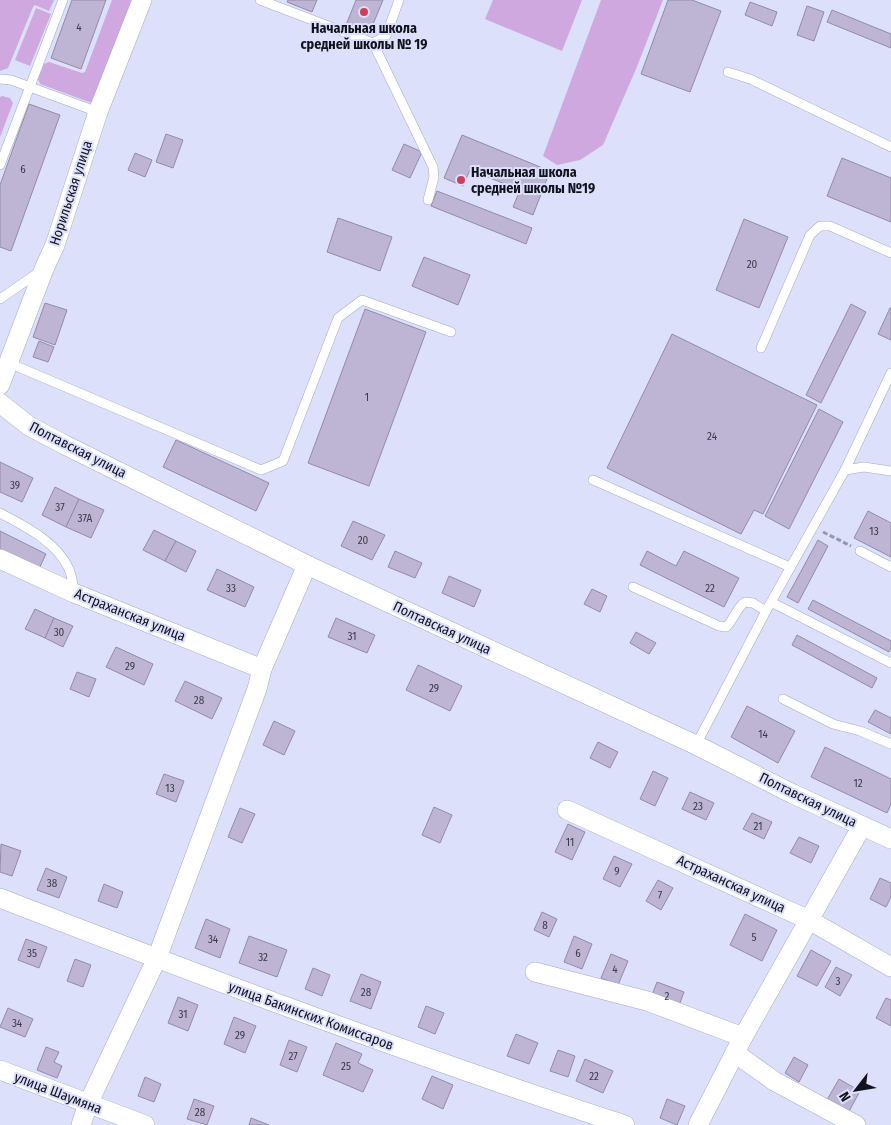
<svg xmlns="http://www.w3.org/2000/svg" width="891" height="1125" viewBox="0 0 891 1125" font-family="'Fira Sans Condensed',sans-serif">
<style>
.green{fill:#cea8de}
.building{fill:#bdb5d3;stroke:#938ba9}
.lines{fill:none;stroke-linecap:round;stroke-linejoin:round}
.service-casing{stroke:#a5aac8;stroke-width:10}
.minor-casing{stroke:#a5aac8;stroke-width:20}
.path{stroke:#9598ad;stroke-width:3;stroke-dasharray:5 2.5;stroke-linecap:butt}
.service{stroke:#fff;stroke-width:9}
.minor{stroke:#fff;stroke-width:19}
.poi-dot{fill:#ce3e5c;stroke:#dce0fa;stroke-width:2}
.labels{text-anchor:middle;dominant-baseline:central;stroke-width:4;stroke-linejoin:round;paint-order:stroke}
.number-label{font-size:11px;fill:#3c3b4a}
.poi-label{font-size:14px;font-weight:bold;fill:#11121d;stroke:#dce0fa}
.street-label{font-size:14px;fill:#11121d;stroke:#dce0fa}
</style>
<rect width="100%" height="100%" fill="#dce0fa"/>
<g class="green">
<path d="M0,0H54L49,11L35,5L33,7L8,68L0,71Z"/>
<path d="M112,0H134L92,103L40,84L38,79L44,64L49,62L82,73L85,72Z"/>
<path d="M493,0H582L562,51L485,19Z"/>
<path d="M601,0H663L636,69L603,145L580,160L557,165L543,156Z"/>
<path d="M36,8L51,14L30,66L15,60Z"/>
<path d="M2,96L10,98L13,103L0,137V97Z"/>
</g>
<g class="building">
<path d="M72,0H106L81,69L51,58Z"/>
<path d="M288,0H317L312,12L287,2Z"/>
<path d="M356,0H383L369,34L346,25Z"/>
<path d="M668,0H692L721,11L690,92L641,74Z"/>
<path d="M750,2L777,12L772,26L745,15Z"/>
<path d="M807,6L824,12L814,41L797,35Z"/>
<path d="M832,10L891,34V48L827,22Z"/>
<path d="M29,104L60,115L11,251L0,247V185Z"/>
<path d="M166,134L183,140L173,168L156,162Z"/>
<path d="M462,135L550,171L533,215L513,207L520,190L470,170L463,186L444,178Z"/>
<path d="M404,144L422,152L410,178L392,170Z"/>
<path d="M135,153L152,160L145,177L128,170Z"/>
<path d="M842,158L891,178V222L827,196Z"/>
<path d="M437,191L532,228L526,244L431,206Z"/>
<path d="M338,218L392,237L380,271L327,252Z"/>
<path d="M744,219L788,237L759,308L716,290Z"/>
<path d="M424,257L470,275L458,305L412,286Z"/>
<path d="M45,303L67,310L55,345L33,337Z"/>
<path d="M851,304L866,312L821,403L806,395Z"/>
<path d="M890,308H891V340L878,334Z"/>
<path d="M365,309L426,332L369,486L308,463Z"/>
<path d="M672,334L817,405L763,514L754,510L741,534L607,468Z"/>
<path d="M39,341L54,347L48,362L33,357Z"/>
<path d="M819,409L843,422L789,529L765,516Z"/>
<path d="M176,440L269,483L256,511L163,467Z"/>
<path d="M0,462L33,478L22,502L0,492Z"/>
<path d="M55,487L79,499L66,527L42,515Z"/>
<path d="M79,499L104,510L91,538L66,527Z"/>
<path d="M868,511L891,523V557L854,538Z"/>
<path d="M353,521L385,535L372,560L341,546Z"/>
<path d="M154,530L176,541L165,561L143,550Z"/>
<path d="M0,531L46,554L38,571L0,552Z"/>
<path d="M818,540L828,546L798,603L787,597Z"/>
<path d="M176,541L196,551L186,572L165,561Z"/>
<path d="M395,551L422,563L415,578L388,567Z"/>
<path d="M647,551L676,566L684,551L739,578L724,607L640,565Z"/>
<path d="M217,569L254,587L245,607L207,590Z"/>
<path d="M449,576L481,590L474,607L442,593Z"/>
<path d="M592,589L607,596L600,612L584,604Z"/>
<path d="M813,600L891,641V648L889,652L808,609Z"/>
<path d="M35,609L54,618L45,638L25,629Z"/>
<path d="M54,618L73,626L63,647L45,638Z"/>
<path d="M336,618L375,635L367,653L328,637Z"/>
<path d="M636,632L656,643L649,654L630,643Z"/>
<path d="M797,635L877,678L872,688L792,645Z"/>
<path d="M116,647L153,664L144,685L106,667Z"/>
<path d="M418,665L462,686L450,711L406,690Z"/>
<path d="M77,672L96,679L89,697L70,689Z"/>
<path d="M185,681L222,698L212,719L175,701Z"/>
<path d="M747,706L795,731L778,763L731,737Z"/>
<path d="M875,710L891,718V734L868,722Z"/>
<path d="M274,721L295,731L284,755L263,745Z"/>
<path d="M598,742L618,752L610,768L590,758Z"/>
<path d="M825,747L891,779V804L887,813L811,777Z"/>
<path d="M653,771L668,778L655,806L640,799Z"/>
<path d="M164,774L184,781L176,802L156,794Z"/>
<path d="M690,792L714,803L706,820L682,809Z"/>
<path d="M434,807L452,815L440,843L422,835Z"/>
<path d="M240,808L255,814L242,843L228,837Z"/>
<path d="M752,813L772,822L764,839L743,829Z"/>
<path d="M568,824L585,832L572,860L555,852Z"/>
<path d="M799,837L819,846L811,863L790,853Z"/>
<path d="M1,844L21,851L12,876L0,872Z"/>
<path d="M614,856L632,864L620,887L603,879Z"/>
<path d="M46,868L67,877L59,898L37,890Z"/>
<path d="M880,878L891,883V897L886,907L870,899Z"/>
<path d="M658,880L673,888L661,910L646,901Z"/>
<path d="M104,884L123,892L117,908L98,901Z"/>
<path d="M542,912L557,919L549,937L534,930Z"/>
<path d="M745,914L777,930L762,961L730,945Z"/>
<path d="M206,919L230,929L220,958L195,948Z"/>
<path d="M249,936L287,950L277,977L239,963Z"/>
<path d="M574,936L592,944L582,969L564,962Z"/>
<path d="M26,939L47,947L39,968L18,960Z"/>
<path d="M811,950L831,961L817,986L797,976Z"/>
<path d="M611,954L628,961L618,985L601,978Z"/>
<path d="M75,959L91,965L83,987L67,981Z"/>
<path d="M836,967L852,975L840,996L825,987Z"/>
<path d="M313,968L330,975L322,996L305,989Z"/>
<path d="M361,974L381,982L371,1009L350,1001Z"/>
<path d="M657,982L684,992L677,1011L650,1000Z"/>
<path d="M178,997L198,1005L188,1031L168,1023Z"/>
<path d="M886,998L891,1000V1026L876,1018Z"/>
<path d="M426,1006L444,1013L435,1034L418,1027Z"/>
<path d="M8,1008L33,1019L25,1037L0,1027Z"/>
<path d="M234,1017L256,1026L245,1053L224,1044Z"/>
<path d="M516,1034L538,1043L529,1064L507,1056Z"/>
<path d="M289,1040L307,1047L297,1072L280,1065Z"/>
<path d="M336,1043L362,1054L358,1063L373,1070L363,1092L323,1075Z"/>
<path d="M46,1047L59,1052L54,1062L62,1066L57,1078L37,1070Z"/>
<path d="M558,1050L575,1056L568,1077L550,1071Z"/>
<path d="M794,1057L808,1065L799,1082L785,1073Z"/>
<path d="M585,1059L613,1071L603,1093L576,1081Z"/>
<path d="M432,1076L453,1085L443,1109L422,1099Z"/>
<path d="M145,1077L161,1084L154,1102L138,1096Z"/>
<path d="M839,1079L860,1091L846,1117L824,1105Z"/>
<path d="M194,1099L214,1106L207,1125L187,1119Z"/>
<path d="M667,1099L685,1106L677,1125L660,1118Z"/>
<path d="M251,1118L269,1125H249Z"/>
</g>
<g class="lines">
<defs>
<g id="service">
<path d="M260,0L373,43L433,167L434,177L428,200"/>
<path d="M373,43L386,36L399,0"/>
<path d="M728,72L750,79L891,147"/>
<path d="M0,79L11,80L98,112"/>
<path d="M0,165L63,0"/>
<path d="M0,299L39,272"/>
<path d="M761,348L810,235L820,226H830L891,253"/>
<path d="M9,363L261,470L283,461L338,318L362,300L451,332"/>
<path d="M845,470L864,467L891,471"/>
<path d="M593,480L790,567"/>
<path d="M0,513C25,526 57,542 69,569C72,576 73,585 74,592"/>
<path d="M860,551L891,567"/>
<path d="M633,587L719,626L726,627C734,620 736,608 745,602L753,603L766,611"/>
<path d="M771,602L891,663"/>
<path d="M783,699L833,724L860,731L891,744"/>
<path d="M696,745L766,611L845,470L891,373"/>
</g>
<g id="minor">
<path d="M0,385L44,269L55,245L98,112L142,0"/>
<path d="M0,403L29,426L65,445L307,565L696,745L793,794L891,839"/>
<path d="M0,559L74,593L262,669"/>
<path d="M567,810L809,920L891,967"/>
<path d="M0,898C207,978 414,1056 625,1125"/>
<path d="M535,972L647,1001L743,1037"/>
<path d="M735,1053L774,1081L856,1125"/>
<path d="M0,1070L145,1125"/>
<path d="M81,1125L88,1104L157,958L257,689L262,669L307,565"/>
<path d="M698,1125L743,1037L862,826"/>
</g>
</defs>
<use href="#service" class="service-casing"/>
<use href="#minor" class="minor-casing"/>
<path class="path" d="M823,532L851,546"/>
<use href="#service" class="service"/>
<use href="#minor" class="minor"/>
</g>
<g class="poi-dot">
<circle cx="364" cy="12" r="5"/>
<circle cx="461" cy="180" r="5"/>
</g>
<g class="labels">
<g class="number-label">
<text x="79" y="27">4</text>
<text x="23" y="169">6</text>
<text x="752" y="264">20</text>
<text x="367" y="397">1</text>
<text x="712" y="436">24</text>
<text x="15" y="485">39</text>
<text x="60" y="507">37</text>
<text x="85" y="518">37А</text>
<text x="874" y="531">13</text>
<text x="363" y="540">20</text>
<text x="231" y="588">33</text>
<text x="710" y="588">22</text>
<text x="59" y="632">30</text>
<text x="352" y="636">31</text>
<text x="130" y="666">29</text>
<text x="434" y="688">29</text>
<text x="199" y="700">28</text>
<text x="763" y="734">14</text>
<text x="858" y="783">12</text>
<text x="170" y="788">13</text>
<text x="698" y="806">23</text>
<text x="758" y="826">21</text>
<text x="570" y="842">11</text>
<text x="617" y="871">9</text>
<text x="52" y="883">38</text>
<text x="660" y="895">7</text>
<text x="545" y="925">8</text>
<text x="754" y="937">5</text>
<text x="213" y="939">34</text>
<text x="32" y="953">35</text>
<text x="578" y="953">6</text>
<text x="263" y="957">32</text>
<text x="615" y="969">4</text>
<text x="838" y="981">3</text>
<text x="366" y="992">28</text>
<text x="667" y="996">2</text>
<text x="183" y="1014">31</text>
<text x="17" y="1023">34</text>
<text x="240" y="1035">29</text>
<text x="293" y="1056">27</text>
<text x="346" y="1066">25</text>
<text x="594" y="1076">22</text>
<text x="200" y="1112">28</text>
</g>
<g class="poi-label">
<text x="364" y="28">Начальная школа<tspan x="364" dy="16">средней школы № 19</tspan></text>
<text x="471" y="172" text-anchor="start">Начальная школа<tspan x="471" dy="16">средней школы №19</tspan></text>
</g>
<g class="street-label">
<text transform="translate(71 193) rotate(-72)">Норильская улица</text>
<text transform="translate(78 450) rotate(27)">Полтавская улица</text>
<text transform="translate(130 615) rotate(22)">Астраханская улица</text>
<text transform="translate(442 628) rotate(25)">Полтавская улица</text>
<text transform="translate(808 800) rotate(26)">Полтавская улица</text>
<text transform="translate(731 884) rotate(25)">Астраханская улица</text>
<text transform="translate(311 1016) rotate(20)">улица Бакинских Комиссаров</text>
<text transform="translate(58 1093) rotate(21)">улица Шаумяна</text>
</g>
</g>
<g transform="translate(856 1090) rotate(239)" stroke="#dce0fa" stroke-width="4" paint-order="stroke">
<path d="M0-4L9 19L0 12L-9 19Z" fill="#11121d"/>
<text y="-8" font-size="14" font-weight="bold" text-anchor="middle" fill="#11121d">N</text>
</g>
</svg>
